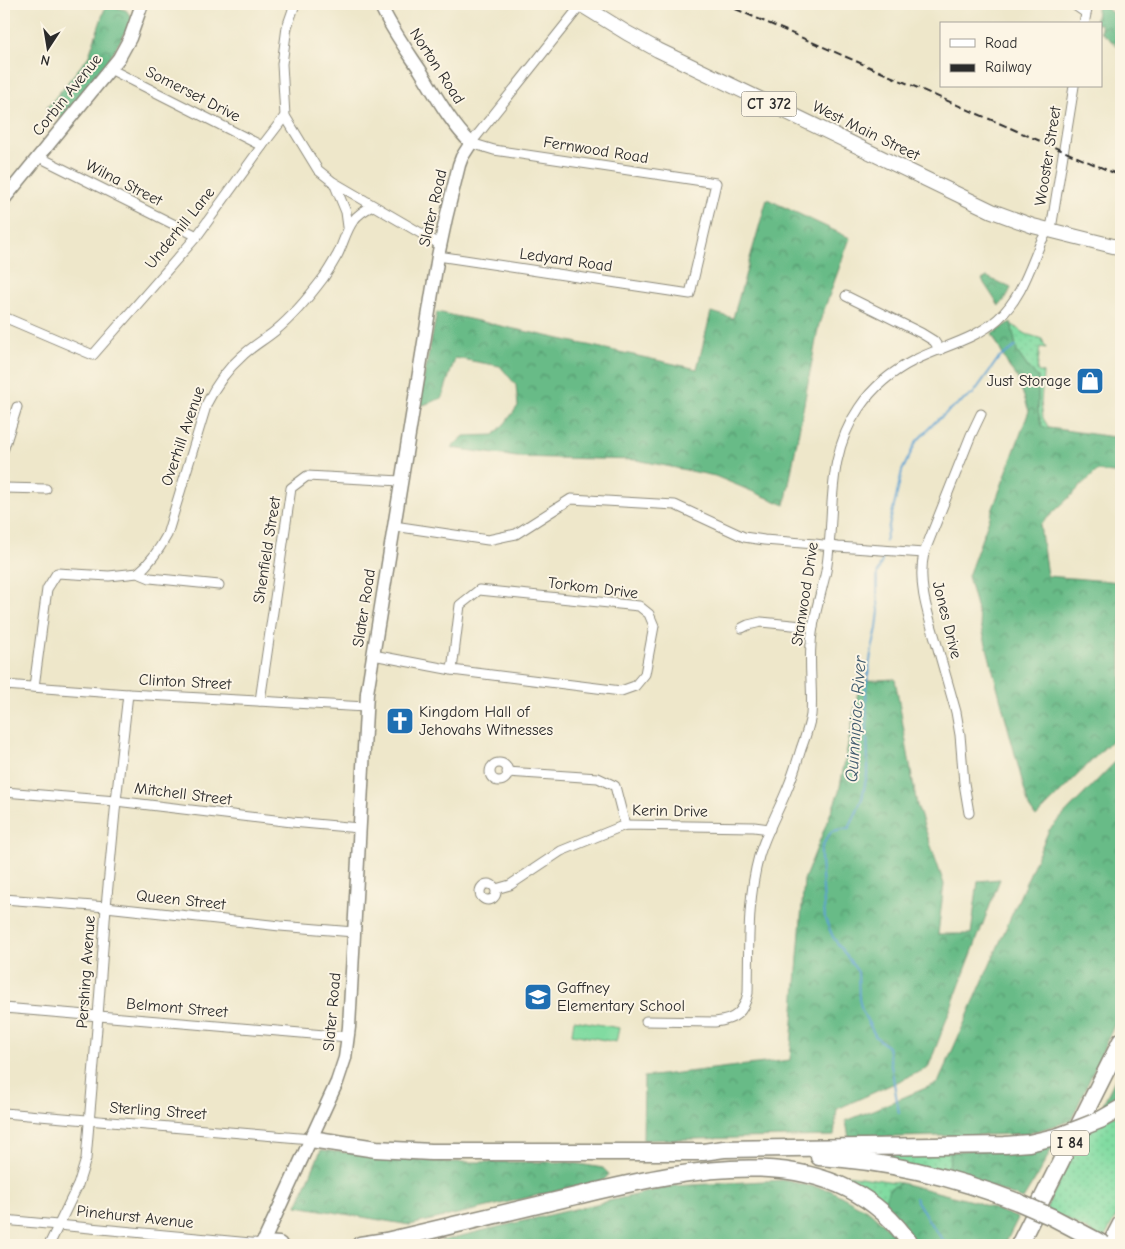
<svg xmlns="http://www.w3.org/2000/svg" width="1125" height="1249" viewBox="0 0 1125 1249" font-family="'Comic Neue',sans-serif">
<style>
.grass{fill:url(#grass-dots);stroke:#568366}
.forest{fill:url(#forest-crowns);stroke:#4a7359}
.park{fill:#81dba1;stroke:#568366}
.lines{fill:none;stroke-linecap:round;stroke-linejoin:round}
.stream{stroke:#5da2d2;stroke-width:2}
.street-casing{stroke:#8c897a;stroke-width:11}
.secondary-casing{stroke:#8c897a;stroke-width:15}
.primary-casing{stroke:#8c897a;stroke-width:16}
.highway-casing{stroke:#8c897a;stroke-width:19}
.street{stroke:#fff;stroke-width:9}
.secondary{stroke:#fff;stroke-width:12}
.primary{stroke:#fff;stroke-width:14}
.highway{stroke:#fff;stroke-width:16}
.rail{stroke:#2b2b2b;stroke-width:2;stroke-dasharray:8 4;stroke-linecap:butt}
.highway-bridge-casing{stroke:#8c897a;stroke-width:19;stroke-linecap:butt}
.highway-bridge{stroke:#fff;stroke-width:16}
.labels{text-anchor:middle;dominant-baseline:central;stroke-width:4;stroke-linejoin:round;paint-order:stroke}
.shield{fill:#fcf5e5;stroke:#6a6863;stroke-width:1}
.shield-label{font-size:15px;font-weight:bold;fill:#2b2b2b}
.street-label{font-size:16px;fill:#2b2b2b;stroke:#fcf5e5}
.poi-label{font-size:16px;fill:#2b2b2b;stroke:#fcf5e5;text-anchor:start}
.water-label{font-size:18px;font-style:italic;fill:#3f5b6e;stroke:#fcf5e5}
</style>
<defs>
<pattern id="grass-dots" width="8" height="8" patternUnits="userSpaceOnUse" patternTransform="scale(1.25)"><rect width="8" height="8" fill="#81dba1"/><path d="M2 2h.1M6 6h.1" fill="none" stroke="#70bc8b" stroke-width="1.8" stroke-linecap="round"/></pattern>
<pattern id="forest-crowns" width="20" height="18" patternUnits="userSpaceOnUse" patternTransform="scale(1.25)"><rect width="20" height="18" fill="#68bb87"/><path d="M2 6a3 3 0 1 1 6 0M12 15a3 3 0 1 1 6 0" fill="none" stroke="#56986f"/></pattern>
</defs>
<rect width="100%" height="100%" fill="#fcf5e5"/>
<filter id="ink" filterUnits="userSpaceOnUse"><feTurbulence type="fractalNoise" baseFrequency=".02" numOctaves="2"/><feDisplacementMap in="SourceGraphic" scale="10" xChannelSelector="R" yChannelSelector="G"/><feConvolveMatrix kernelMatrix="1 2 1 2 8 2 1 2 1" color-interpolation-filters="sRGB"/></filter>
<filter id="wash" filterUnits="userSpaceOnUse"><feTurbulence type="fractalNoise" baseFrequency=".0096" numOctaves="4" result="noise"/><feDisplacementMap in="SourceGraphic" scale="20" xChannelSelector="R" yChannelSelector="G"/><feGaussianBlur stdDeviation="1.12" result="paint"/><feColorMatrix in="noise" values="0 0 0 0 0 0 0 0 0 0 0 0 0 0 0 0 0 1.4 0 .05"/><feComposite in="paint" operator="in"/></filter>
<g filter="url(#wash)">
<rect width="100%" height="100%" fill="#eee7ca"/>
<g class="grass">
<path d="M1011,324L1026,334L1042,339L1046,348L1040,347L1037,371L1043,373L1041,403L1043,418L1049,428L1042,427L1038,411V377L1029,369L1017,352Z"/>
<path d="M1121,1112V1207L1104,1239L1046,1209L1083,1132Z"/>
<path d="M950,1152L949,1172L833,1154Z"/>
<path d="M833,1173L901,1183L889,1189L886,1208L832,1176Z"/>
</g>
<g class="forest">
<path d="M1098,4H1101L1121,20V49L1101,32V24H1095Z"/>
<path d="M106,5L126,10L132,18L122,38L96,80L64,117H58L46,109L89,56Z"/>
<path d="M767,199L850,238L819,324L785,505L715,476L637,460L517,457L451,448L464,436L494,435L506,422L518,406L516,385L500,366L455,358L442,398L418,407L437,312L697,369L711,312L733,318Z"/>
<path d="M987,277L1011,288L1006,298L999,306L982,280Z"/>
<path d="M1011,322L1017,352L1029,369L1038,377V411L1042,427L1121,438V474L1097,471L1040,525L1047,576L1121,582V731L1036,817L1029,807L968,576L1029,411L1017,377L1009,367L992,334Z"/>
<path d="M895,679L917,805L944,884L938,934H971L978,881L1000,879L928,1068L837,1109L834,1136L643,1140L644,1077L790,1060L804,880L839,792L860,681Z"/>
<path d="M1121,756V1010L1071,1121L1026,1134L849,1138L846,1121L938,1083L1049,830Z"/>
<path d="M1121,1067V1097L1117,1101L1103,1104Z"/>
<path d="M1056,1141L1039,1173L1023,1199L949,1172L950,1152Z"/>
<path d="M321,1150L441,1162H567L603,1168L609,1174L604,1180L410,1225L297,1206Z"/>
<path d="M783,1180L830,1190L870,1212L906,1245H425L481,1231L673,1186Z"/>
<path d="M901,1183L976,1202L1018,1218L1007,1240L997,1243L995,1245H917L886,1208L885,1200L889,1189Z"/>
</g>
<path class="park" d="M574,1020L619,1028L616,1042L572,1034Z"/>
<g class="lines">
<g class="stream">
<path d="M885,541L895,502L902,471L916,442L935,422L955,406L973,394L998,359L1016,346"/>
<path d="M883,558L877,574V592L879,611L877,628L871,654L866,689L868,769L862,799L855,816L849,828L832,831L826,839L821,850V861L825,919L833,937L858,972L859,999L862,1011L876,1037L888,1047L899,1113"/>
<path d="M915,1198L932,1226L947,1245"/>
</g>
</g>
</g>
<g filter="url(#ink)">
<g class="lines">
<defs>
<g id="street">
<path d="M295,4L287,27L282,64L285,116L318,170L333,182L441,245"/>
<path d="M1073,4L1086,13"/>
<path d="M1084,24L1088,4"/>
<path d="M110,69L262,146"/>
<path d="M39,157L197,236"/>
<path d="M334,183L346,212L348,227"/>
<path d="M438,256L690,294L716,183L494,150L471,143L581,5"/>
<path d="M846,296L921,333L934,341L940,350"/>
<path d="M4,317L93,355L197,236L262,146L285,116"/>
<path d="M4,448L17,407"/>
<path d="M4,488L46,489"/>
<path d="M394,526L488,540L516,534L571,499L675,505L744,537L764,540L815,544L838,547L924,553"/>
<path d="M138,573C151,562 159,550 167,535L207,403C216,385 226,370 241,357C251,347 264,340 275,331C291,318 312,293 324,277C329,270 334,261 338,254C348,232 348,217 373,206"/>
<path d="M479,590L639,606L649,614L654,626L645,674L635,686L621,691L452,670L460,605Z"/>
<path d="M742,628L748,625L761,622L813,627"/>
<path d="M373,655L452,670"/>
<path d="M4,685L128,694L366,707"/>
<path d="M34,687L47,589L57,573L109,576L138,573L150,578L219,585"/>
<path d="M260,701L291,488L307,476L401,481"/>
<circle cx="499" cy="772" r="9"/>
<path d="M507,772L598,778L615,786L625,825"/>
<path d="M4,792L116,801L292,822L359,828"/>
<path d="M969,813L964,783L960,735L956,712C950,690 943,667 937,645C928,614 917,584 924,553L971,435L981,414"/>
<circle cx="488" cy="892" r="8"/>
<path d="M496,889L510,885L561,851L625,825L754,827L770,829"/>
<path d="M4,899L106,907L280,926L354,932"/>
<path d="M4,1008L348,1037"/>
<path d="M646,1021L715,1022C735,1020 744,1012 748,993C749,948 747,899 759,856C766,832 779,810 788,787C793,775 797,762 801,749C805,738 809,727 811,715C813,692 809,668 811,644C812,619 821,595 826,571C836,514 824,459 859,408C873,387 893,371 915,360C943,346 974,340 998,319C1021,298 1029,270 1041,242C1044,236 1049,230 1052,223L1074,86"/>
<path d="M4,1113L311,1139"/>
<path d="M4,1220L263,1244"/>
<path d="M49,1245L78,1185L86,1159L98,1016L106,907L116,801L128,694"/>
</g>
<g id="secondary">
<path d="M4,199L119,58L130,38L142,4"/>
<path d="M262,1245L337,1082L345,1058L349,1027L367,693L438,256L446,218L459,165L462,157L471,143C451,124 435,94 420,70C406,49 390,27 380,4"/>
</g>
<path id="primary" d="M580,4L627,33L658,50L992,211L1033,226L1121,248"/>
<g id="highway">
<path d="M1100,1120L1121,1108"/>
<path d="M311,1139L376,1149L431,1152H703L724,1149L1005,1145L1029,1143L1059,1136"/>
<path d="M819,1157C887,1161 954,1177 1018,1202"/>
<path d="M263,1244L279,1245"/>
<path d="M360,1245L386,1241C445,1227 504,1213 563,1199C675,1173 833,1128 911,1245"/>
<path d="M1019,1245L1121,1041"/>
<path d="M1110,1245L1121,1224"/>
</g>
</defs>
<use href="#street" class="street-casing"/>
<use href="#secondary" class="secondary-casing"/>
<use href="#primary" class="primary-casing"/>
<use href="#highway" class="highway-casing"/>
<use href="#street" class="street"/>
<use href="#secondary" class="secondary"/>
<use href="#primary" class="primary"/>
<use href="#highway" class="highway"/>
<path class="rail" d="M724,4L1121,176"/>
<defs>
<g id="highway-bridge">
<path d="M1059,1136L1080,1128L1100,1120"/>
<path d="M1018,1202L1052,1217L1105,1245"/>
</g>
</defs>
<use href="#highway-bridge" class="highway-bridge-casing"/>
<use href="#highway-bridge" class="highway-bridge"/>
</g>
</g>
<defs>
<symbol id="shop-square" viewBox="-11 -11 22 22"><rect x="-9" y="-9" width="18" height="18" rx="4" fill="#1f6fb2" stroke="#fcf5e5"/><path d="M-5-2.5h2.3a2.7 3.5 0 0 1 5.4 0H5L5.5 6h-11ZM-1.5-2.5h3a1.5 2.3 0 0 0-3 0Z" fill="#fff"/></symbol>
<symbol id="church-square" viewBox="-11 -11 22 22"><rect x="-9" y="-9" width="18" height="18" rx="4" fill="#1f6fb2" stroke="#fcf5e5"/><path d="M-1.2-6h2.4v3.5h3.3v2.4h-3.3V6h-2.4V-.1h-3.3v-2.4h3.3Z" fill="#fff"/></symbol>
<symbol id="school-square" viewBox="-11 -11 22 22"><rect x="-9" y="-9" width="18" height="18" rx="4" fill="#1f6fb2" stroke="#fcf5e5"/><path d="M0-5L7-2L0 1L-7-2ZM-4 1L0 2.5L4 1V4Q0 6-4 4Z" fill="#fff"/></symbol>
</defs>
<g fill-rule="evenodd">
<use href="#shop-square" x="1074" y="365" width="32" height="32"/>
<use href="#church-square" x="384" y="705" width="32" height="32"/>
<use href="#school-square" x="522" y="981" width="32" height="32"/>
</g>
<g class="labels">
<g class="shield">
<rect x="741.5" y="91.5" width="55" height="25" rx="4"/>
<rect x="1051" y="1130.5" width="38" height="25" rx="4"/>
</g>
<g class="shield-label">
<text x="769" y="104">CT 372</text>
<text x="1070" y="1143">I 84</text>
</g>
<g class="street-label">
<text transform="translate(437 66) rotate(57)">Norton Road</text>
<text transform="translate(193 94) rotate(27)">Somerset Drive</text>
<text transform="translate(67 95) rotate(-51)">Corbin Avenue</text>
<text transform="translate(866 131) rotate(26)">West Main Street</text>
<text transform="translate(596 150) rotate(9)">Fernwood Road</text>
<text transform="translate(1048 156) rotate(-81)">Wooster Street</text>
<text transform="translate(124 183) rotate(27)">Wilna Street</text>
<text transform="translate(433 208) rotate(-77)">Slater Road</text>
<text transform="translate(180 228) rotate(-51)">Underhill Lane</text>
<text transform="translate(566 260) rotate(8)">Ledyard Road</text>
<text transform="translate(183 436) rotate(-71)">Overhill Avenue</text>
<text transform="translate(267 550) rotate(-81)">Shenfield Street</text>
<text transform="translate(593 588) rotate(7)">Torkom Drive</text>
<text transform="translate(805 594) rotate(-81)">Stanwood Drive</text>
<text transform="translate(364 608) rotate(-81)">Slater Road</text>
<text transform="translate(947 620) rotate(76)">Jones Drive</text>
<text transform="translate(185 682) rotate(3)">Clinton Street</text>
<text transform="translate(183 794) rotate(7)">Mitchell Street</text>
<text transform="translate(670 811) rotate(1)">Kerin Drive</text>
<text transform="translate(181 900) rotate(6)">Queen Street</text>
<text transform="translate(86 972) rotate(-86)">Pershing Avenue</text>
<text transform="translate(177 1008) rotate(5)">Belmont Street</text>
<text transform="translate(332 1012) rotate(-85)">Slater Road</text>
<text transform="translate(158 1111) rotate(4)">Sterling Street</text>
<text transform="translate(135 1217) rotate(6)">Pinehurst Avenue</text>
</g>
<g class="poi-label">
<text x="1071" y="381" text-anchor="end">Just Storage</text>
<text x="419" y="712">Kingdom Hall of<tspan x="419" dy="18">Jehovahs Witnesses</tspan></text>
<text x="557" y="988">Gaffney<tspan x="557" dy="18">Elementary School</tspan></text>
</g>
<g class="water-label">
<text transform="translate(856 719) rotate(-86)">Quinnipiac River</text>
</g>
</g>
<rect width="1125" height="1249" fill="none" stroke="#fcf5e5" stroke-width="20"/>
<rect x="940" y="22" width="162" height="65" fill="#fcf5e5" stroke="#a8a49b"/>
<rect x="950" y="39" width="25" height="8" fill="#ffffff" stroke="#a8a49b"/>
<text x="985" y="48" font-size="15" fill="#2b2b2b">Road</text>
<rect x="950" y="64" width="25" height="8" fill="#2b2b2b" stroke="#a8a49b"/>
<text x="985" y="72" font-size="15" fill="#2b2b2b">Railway</text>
<g transform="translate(48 48) rotate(192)" stroke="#fcf5e5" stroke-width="4" paint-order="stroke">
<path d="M0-4L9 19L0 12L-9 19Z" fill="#2b2b2b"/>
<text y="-8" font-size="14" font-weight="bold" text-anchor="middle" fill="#2b2b2b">N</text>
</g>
</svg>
